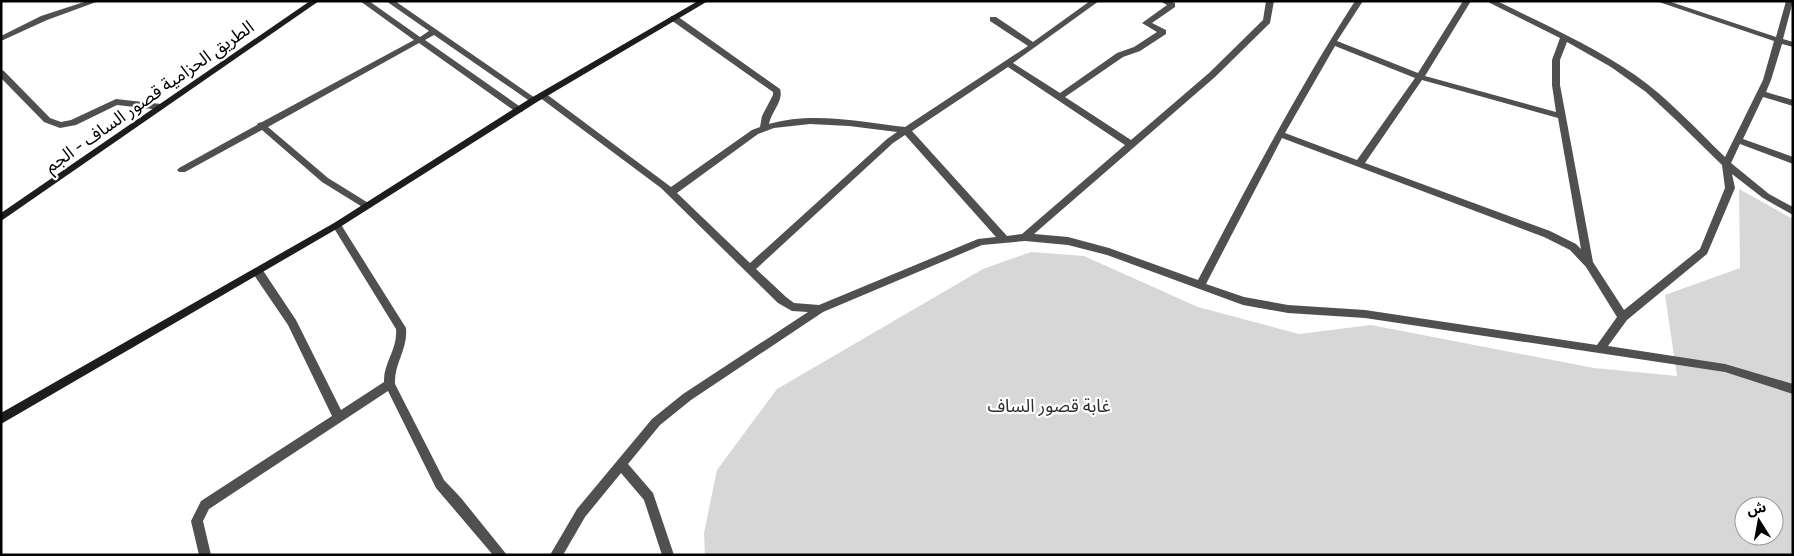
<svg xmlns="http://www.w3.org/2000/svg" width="1794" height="556" viewBox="0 0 1794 556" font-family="'Titillium Web','Noto Sans Arabic',sans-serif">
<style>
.green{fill:#d7d7d7;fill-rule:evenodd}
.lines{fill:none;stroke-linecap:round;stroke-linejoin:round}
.street{fill:#505050;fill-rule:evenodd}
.secondary{fill:#1d1d1d;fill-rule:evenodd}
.labels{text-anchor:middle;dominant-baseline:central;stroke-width:4.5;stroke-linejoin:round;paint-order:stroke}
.street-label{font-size:18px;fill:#000;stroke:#fff}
.park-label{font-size:18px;fill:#2e2e2e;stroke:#fff}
</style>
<rect width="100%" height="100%" fill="#fff"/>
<path class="green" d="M1739,189L1793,219V555H705L704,533L717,470L777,389L983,269L1031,252L1084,256L1198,307L1299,334L1371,325L1594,368L1677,376L1665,295L1740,268ZM1744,506H1774V536H1744Z"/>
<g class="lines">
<g class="street">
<path d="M87,1H99L47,20L1,41V36L41,16Z"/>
<path d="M360,1H369L420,37L429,31L386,1H395L538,100L534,103L531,102L434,35L425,40L522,108L523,110L522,112H516L419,43L268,127L328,178L370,204L372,206L370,208H364L322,182L262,130L185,172H179L177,170L179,168L257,125L258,123L262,122L414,40Z"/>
<path d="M1090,1H1099L1013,63L1060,93L1117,53L1134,47L1157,32L1142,23L1167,5L1160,1H1170L1175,3V7L1152,23L1166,30V34L1140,51L1123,57L1065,97L1131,140L1209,73L1263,20L1266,1H1274L1270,23L1215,77L1034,234L1068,237L1109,248L1198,280C1248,185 1297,91 1355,1H1363L1337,41L1418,73L1463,1H1471L1425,76L1556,112L1552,85V60L1560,38L1486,1H1497C1543,24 1592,45 1635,75C1668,98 1696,129 1725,157L1763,80L1774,41L1656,1H1668L1776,37L1786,1H1793L1783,39L1793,42V47L1782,44L1771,80L1766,92L1793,100V106L1763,97L1743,139L1793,157V164L1740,144L1731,163L1769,194L1793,207V215L1763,198L1732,174L1735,188L1707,254L1627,320L1608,346L1725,364L1793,384V394L1725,372L1365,318L1288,313L1243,305L1107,255L1068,245L1025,241L982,245L823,312L691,400L660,425L628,464L653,493L674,555H662L644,500L621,473L585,517L563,555H550L577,509L652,419L683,394L808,312L792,311L778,303L661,188L539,97V93H545L671,187L752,130L760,127L762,116L773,95V92L671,20V16H677L780,89C784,101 771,112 769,124C813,111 861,122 905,127L1028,46L990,21V17H996L1033,42ZM1567,42L1611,67L1646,92L1675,119L1722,165L1725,188L1700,249L1624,310L1593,262L1560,85V60ZM1335,46L1415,78L1357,160L1285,133ZM1008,67L1125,145L1022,234L1007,236L912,131ZM1422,80L1558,118L1581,249L1576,244L1550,231L1365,163ZM810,124L849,126L897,132L887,139L750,263L677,193L758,134L774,128ZM905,135L996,237L978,239L819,305L794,303L786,297L756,269L893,143ZM1282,138L1544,237L1570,250L1586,267L1617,317L1597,345L1365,310L1288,305L1244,297L1206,284Z"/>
<path d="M1,70L4,71L50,118L61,122L71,120L116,99L161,104L165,107L161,110L117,105L76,125L60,128L44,122L1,78Z"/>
<path d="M337,222L340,223L406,328C408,350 394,363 395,384L444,480L461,498L507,555H493L436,488L388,391L209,509L203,521L211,555H199L191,521L201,501L332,416L288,325L254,275L253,272L254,269H262L296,320L341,410L384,382C383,363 398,349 396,329L332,225Z"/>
</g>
<g class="secondary">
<path d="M310,1H319L1,221V213Z"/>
<path d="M698,1H708L537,102L340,227L1,424V413L334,223L531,98Z"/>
</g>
</g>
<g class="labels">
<g class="street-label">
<text transform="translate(149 96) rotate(-35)">الطريق الحزامية قصور الساف - الجم</text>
</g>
<g class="park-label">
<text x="1049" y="405">غابة قصور الساف</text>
</g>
</g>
<rect width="1794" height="556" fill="none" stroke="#000000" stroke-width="5"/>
<g transform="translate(1759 521) rotate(349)"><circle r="24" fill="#ffffff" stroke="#999999"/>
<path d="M0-4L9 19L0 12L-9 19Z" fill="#000000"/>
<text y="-8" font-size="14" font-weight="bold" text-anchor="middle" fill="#000000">ش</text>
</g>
</svg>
